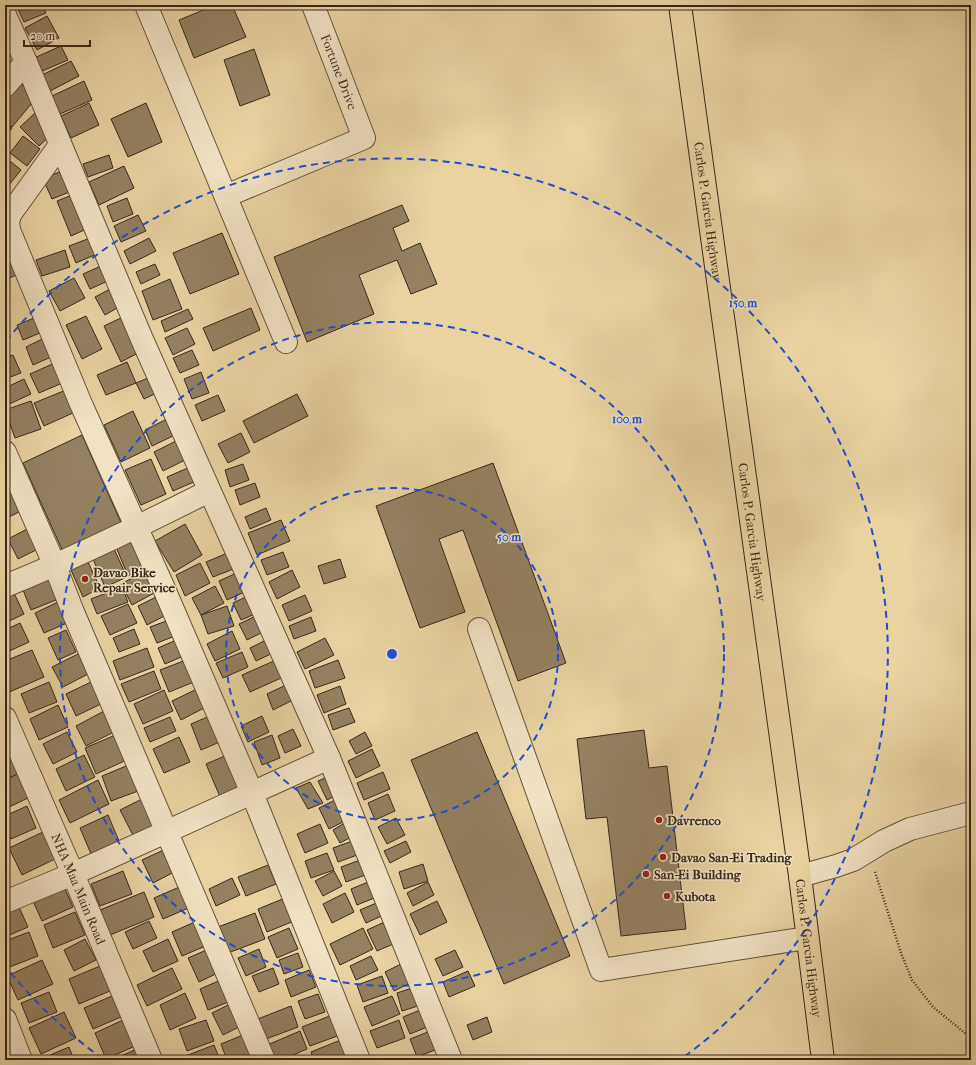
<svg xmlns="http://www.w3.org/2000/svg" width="976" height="1065" viewBox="0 0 976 1065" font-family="'IM FELL French Canon',serif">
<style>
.building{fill:#938160;stroke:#36291a}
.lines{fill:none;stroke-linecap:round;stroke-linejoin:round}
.minor-casing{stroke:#62543c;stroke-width:24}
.highway-casing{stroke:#36291a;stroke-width:24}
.path{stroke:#36291a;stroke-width:2.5;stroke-dasharray:1 2;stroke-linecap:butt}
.minor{stroke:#f0e2c2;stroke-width:22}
.highway{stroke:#e8d3a1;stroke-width:22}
.ring{fill:none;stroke:#1d4ed8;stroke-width:2;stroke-dasharray:7 5}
.poi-dot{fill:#8f2418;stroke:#f0e2c2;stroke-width:1.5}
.labels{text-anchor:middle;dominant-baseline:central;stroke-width:3;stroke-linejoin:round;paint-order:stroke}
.street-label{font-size:13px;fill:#36291a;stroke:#f0e2c2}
.poi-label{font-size:13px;font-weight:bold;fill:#36291a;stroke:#f0e2c2;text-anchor:start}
.centre{fill:#1d4ed8;stroke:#f0e2c2;stroke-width:2}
.ring-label{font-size:12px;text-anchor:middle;font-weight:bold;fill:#1d4ed8;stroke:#f0e2c2;stroke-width:3;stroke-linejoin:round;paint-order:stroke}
</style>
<rect width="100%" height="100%" fill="#e8d3a1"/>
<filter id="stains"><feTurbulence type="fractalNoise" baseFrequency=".005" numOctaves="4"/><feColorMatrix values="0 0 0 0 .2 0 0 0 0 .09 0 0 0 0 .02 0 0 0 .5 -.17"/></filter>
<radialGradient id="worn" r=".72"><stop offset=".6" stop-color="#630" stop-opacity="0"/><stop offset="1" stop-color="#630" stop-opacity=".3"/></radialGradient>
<g class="building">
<path d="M16,5H42L46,13L24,22Z"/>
<path d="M216,5H232L246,37L194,58L179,20Z"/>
<path d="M47,16L59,38L37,50L25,28Z"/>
<path d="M61,46L68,60L40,72L34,58Z"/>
<path d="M254,49L270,95L240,106L224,60Z"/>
<path d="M71,61L79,76L50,91L42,75Z"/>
<path d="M17,81L37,97L12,127L5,121V96Z"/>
<path d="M84,81L92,100L60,114L52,96Z"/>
<path d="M89,103L99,125L71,138L61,116Z"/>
<path d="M146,103L162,142L128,157L111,119Z"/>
<path d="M35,113L54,132L39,146L20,127Z"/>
<path d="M5,123L12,128L5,137Z"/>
<path d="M23,136L40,149L27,166L10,153Z"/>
<path d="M109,155L113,168L88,177L83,164Z"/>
<path d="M5,157L21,170L5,190Z"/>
<path d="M124,166L134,188L99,205L89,182Z"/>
<path d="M64,170L72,191L52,199L43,179Z"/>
<path d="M77,193L91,227L71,236L57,201Z"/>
<path d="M127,198L133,214L113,222L107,206Z"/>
<path d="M402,205L409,221L393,228L402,251L420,243L437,284L411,294L397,260L359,275L374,314L307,342L274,257Z"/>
<path d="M138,215L146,231L121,242L114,226Z"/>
<path d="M222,233L239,274L190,294L173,253Z"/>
<path d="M98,235L104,251L76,263L69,246Z"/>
<path d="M149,238L156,251L130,264L124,251Z"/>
<path d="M65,250L70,267L42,276L36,260Z"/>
<path d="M12,251L21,273L5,280V254Z"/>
<path d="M155,264L160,275L141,284L136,272Z"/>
<path d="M103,265L110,280L90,289L83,274Z"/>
<path d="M74,278L85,298L60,311L49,291Z"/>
<path d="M170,279L182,309L153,320L142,291Z"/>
<path d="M114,287L124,304L105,315L95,297Z"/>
<path d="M251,308L260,330L213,351L203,328Z"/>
<path d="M188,309L193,319L165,332L161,321Z"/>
<path d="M86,316L102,349L82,359L66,325Z"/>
<path d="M125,316L142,351L121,362L104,326Z"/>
<path d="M34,318L40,333L23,340L17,325Z"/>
<path d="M187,328L195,344L173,355L165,338Z"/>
<path d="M42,339L51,357L33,365L26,347Z"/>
<path d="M192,350L199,365L180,373L173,358Z"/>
<path d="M13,355L21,373L5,379V358Z"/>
<path d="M59,361L67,381L39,393L30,374Z"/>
<path d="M127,362L136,383L106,395L97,375Z"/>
<path d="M201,372L209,393L192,399L184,379Z"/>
<path d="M155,375L163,390L144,399L136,383Z"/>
<path d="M24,379L31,394L5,406V388Z"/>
<path d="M66,390L75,412L44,426L34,403Z"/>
<path d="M297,394L308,416L254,443L243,421Z"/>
<path d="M218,395L225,411L202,421L195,405Z"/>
<path d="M31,401L41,429L15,438L5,410Z"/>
<path d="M133,411L150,448L121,462L104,425Z"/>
<path d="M169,418L177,434L152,446L145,430Z"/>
<path d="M241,433L250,452L228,463L218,444Z"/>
<path d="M82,435L123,527L64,554L23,463Z"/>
<path d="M180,439L189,458L163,471L154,452Z"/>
<path d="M151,459L166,494L141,505L125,470Z"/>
<path d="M493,463L566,663L518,681L463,530L439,539L465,612L420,628L376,506Z"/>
<path d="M243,464L249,480L230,487L225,470Z"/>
<path d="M190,467L196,481L173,491L167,477Z"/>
<path d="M255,483L260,497L240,505L235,490Z"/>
<path d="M15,490L25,509L5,519V494Z"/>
<path d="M266,508L271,520L250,529L245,517Z"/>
<path d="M281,520L290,541L257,555L248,533Z"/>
<path d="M185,524L202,555L174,572L155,541Z"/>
<path d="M29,528L40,548L18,559L8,539Z"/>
<path d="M136,539L149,567L128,576L116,547Z"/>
<path d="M114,549L127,577L105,587L93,559Z"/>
<path d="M230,552L236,568L213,577L206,562Z"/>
<path d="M283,552L289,567L267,575L261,560Z"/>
<path d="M340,559L346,577L324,584L318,566Z"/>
<path d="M88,562L100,588L83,597L71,570Z"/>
<path d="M200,563L210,583L185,596L176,575Z"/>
<path d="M147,570L158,591L132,605L121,584Z"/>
<path d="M243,570L251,589L227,600L219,581Z"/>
<path d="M292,570L300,587L277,599L269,582Z"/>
<path d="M51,573L61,598L31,610L21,585Z"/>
<path d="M215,586L224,603L201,615L192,598Z"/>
<path d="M122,587L128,602L97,614L91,599Z"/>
<path d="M13,591L24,614L5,623V595Z"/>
<path d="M254,593L262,611L241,620L233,603Z"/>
<path d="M160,595L170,613L147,625L138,606Z"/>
<path d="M305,595L312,611L289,621L282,605Z"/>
<path d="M58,602L67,623L44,633L35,613Z"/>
<path d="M128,604L137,623L110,635L101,616Z"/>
<path d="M227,606L234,626L208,634L201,615Z"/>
<path d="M262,613L269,629L247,640L239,624Z"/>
<path d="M311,617L316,631L294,639L289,626Z"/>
<path d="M169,620L175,636L157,643L150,627Z"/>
<path d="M20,623L29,642L5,653V630Z"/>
<path d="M134,629L140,644L119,652L113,638Z"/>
<path d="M66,630L76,652L58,660L48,638Z"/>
<path d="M232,631L240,649L215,661L207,644Z"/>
<path d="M181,638L188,654L165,664L158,648Z"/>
<path d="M270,638L277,651L256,661L250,648Z"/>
<path d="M325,638L334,655L305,669L297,652Z"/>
<path d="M147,648L154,667L120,680L113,661Z"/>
<path d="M32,650L44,677L7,693L5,688V661Z"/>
<path d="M242,652L248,667L223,678L216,663Z"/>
<path d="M80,653L90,673L63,687L52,667Z"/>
<path d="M283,657L290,674L250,692L242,675Z"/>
<path d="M186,660L194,682L169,692L160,670Z"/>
<path d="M338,660L345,678L315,688L309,671Z"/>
<path d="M154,671L161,689L129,702L121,684Z"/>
<path d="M93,681L103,703L76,716L66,694Z"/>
<path d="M49,682L57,702L29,713L21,694Z"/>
<path d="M290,683L297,698L273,710L267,694Z"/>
<path d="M340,686L346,704L324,713L317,695Z"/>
<path d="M197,689L206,707L181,720L172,701Z"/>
<path d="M164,690L173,711L143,724L134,704Z"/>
<path d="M58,705L68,727L39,740L30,719Z"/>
<path d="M349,708L355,722L333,730L328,715Z"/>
<path d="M104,711L114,732L86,746L76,726Z"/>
<path d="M212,715L222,741L201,750L191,724Z"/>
<path d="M262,716L269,732L248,742L241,726Z"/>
<path d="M170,717L176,731L150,742L144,728Z"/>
<path d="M293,729L301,746L285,753L278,736Z"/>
<path d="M644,730L649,768L667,766L686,929L621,936L607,817L586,819L577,739Z"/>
<path d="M67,732L77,752L53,764L43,744Z"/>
<path d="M365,732L372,746L356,754L349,741Z"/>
<path d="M477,732L570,956L504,984L411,760Z"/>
<path d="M120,733L131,758L96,774L85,748Z"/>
<path d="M272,735L280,758L262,765L254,742Z"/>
<path d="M179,737L190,762L164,773L153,749Z"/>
<path d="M12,745L23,772L5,780V748Z"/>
<path d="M372,749L380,766L356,778L348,761Z"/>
<path d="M84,755L95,777L66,791L56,769Z"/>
<path d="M227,755L242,789L221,799L206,764Z"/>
<path d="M131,764L141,790L111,801L102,776Z"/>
<path d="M22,772L32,796L5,809V780Z"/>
<path d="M383,772L390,789L364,800L357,783Z"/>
<path d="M332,775L341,793L327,800L318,781Z"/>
<path d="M98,780L109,804L70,823L59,800Z"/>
<path d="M310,782L323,803L308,809L296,788Z"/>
<path d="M388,794L395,811L375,820L368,803Z"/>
<path d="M341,797L351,818L329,829L319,808Z"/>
<path d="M144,798L158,827L135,839L120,810Z"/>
<path d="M27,806L36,828L11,839L5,825V816Z"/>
<path d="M108,815L122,848L94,861L80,828Z"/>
<path d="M396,818L405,835L387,844L378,827Z"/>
<path d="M348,821L355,835L340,843L333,830Z"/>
<path d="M320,824L328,843L305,853L297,834Z"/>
<path d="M43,832L55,859L22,875L9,848Z"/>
<path d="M355,840L360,854L338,862L333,848Z"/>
<path d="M406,841L411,852L390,863L384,851Z"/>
<path d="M170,847L180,869L153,883L142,860Z"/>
<path d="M327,853L334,870L311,878L305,861Z"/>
<path d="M363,859L368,874L346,882L341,867Z"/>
<path d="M423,864L428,881L404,889L399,872Z"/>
<path d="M268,865L276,884L246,896L238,877Z"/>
<path d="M123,871L132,894L100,906L91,884Z"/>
<path d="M334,871L342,886L323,896L315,881Z"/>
<path d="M232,878L240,895L216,906L209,889Z"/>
<path d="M373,880L379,896L357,905L351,889Z"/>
<path d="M428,882L434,895L413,906L407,893Z"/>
<path d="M184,885L193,906L163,919L154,898Z"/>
<path d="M64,887L73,907L42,921L33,901Z"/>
<path d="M144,892L154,917L110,935L100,910Z"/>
<path d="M345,893L354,912L332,923L323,904Z"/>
<path d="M285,898L294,921L267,932L258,909Z"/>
<path d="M381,901L386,914L366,923L360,910Z"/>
<path d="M437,901L447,922L420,935L410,914Z"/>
<path d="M18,905L28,927L5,937V911Z"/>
<path d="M75,912L85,935L53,948L44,925Z"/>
<path d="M255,913L265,939L228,953L218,927Z"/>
<path d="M389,920L398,942L377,951L367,930Z"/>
<path d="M149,921L157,938L133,949L125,932Z"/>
<path d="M197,921L208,945L182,956L172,932Z"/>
<path d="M289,928L298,949L277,958L268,937Z"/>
<path d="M363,928L373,949L340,965L330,944Z"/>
<path d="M29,932L38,956L7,968L5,964V941Z"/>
<path d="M85,939L96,960L74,971L64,950Z"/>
<path d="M168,939L178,961L153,972L143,951Z"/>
<path d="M211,948L222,971L199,982L188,958Z"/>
<path d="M259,949L266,967L246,976L238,958Z"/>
<path d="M455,950L463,967L443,976L435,959Z"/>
<path d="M298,953L303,967L284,974L279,960Z"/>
<path d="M371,956L378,970L356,980L350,966Z"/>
<path d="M42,960L53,984L18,1000L7,976Z"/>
<path d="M403,963L412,982L394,991L385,972Z"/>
<path d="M100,966L110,991L79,1004L69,979Z"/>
<path d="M172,968L182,989L147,1006L137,985Z"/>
<path d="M273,968L279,984L259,992L252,976Z"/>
<path d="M309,970L316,987L291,997L285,980Z"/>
<path d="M468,971L475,986L449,997L443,982Z"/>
<path d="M382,976L388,993L363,1002L357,985Z"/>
<path d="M223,979L231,1001L208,1010L200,989Z"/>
<path d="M415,987L421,1005L402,1011L397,993Z"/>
<path d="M49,992L57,1012L29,1023L21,1003Z"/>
<path d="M185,993L196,1018L170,1030L160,1005Z"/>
<path d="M318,994L325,1012L305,1019L298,1001Z"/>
<path d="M112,996L121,1017L93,1029L84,1008Z"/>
<path d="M392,996L400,1014L372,1026L364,1007Z"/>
<path d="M230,1004L241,1026L223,1035L212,1013Z"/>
<path d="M291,1006L298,1027L258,1042L250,1022Z"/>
<path d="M425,1008L432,1025L410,1034L403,1017Z"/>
<path d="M64,1012L76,1038L41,1054L29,1028Z"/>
<path d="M332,1015L340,1035L310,1046L302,1027Z"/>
<path d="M487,1017L492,1032L473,1040L467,1025Z"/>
<path d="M123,1020L135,1046L106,1059L95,1033Z"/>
<path d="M206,1020L214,1041L187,1051L179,1029Z"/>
<path d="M399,1020L405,1038L377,1048L370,1031Z"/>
<path d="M433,1030L440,1048L417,1057L410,1039Z"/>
<path d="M300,1031L307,1049L282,1060H271L265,1046Z"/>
<path d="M243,1035L253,1060H227L221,1044Z"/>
<path d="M343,1039L350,1056L340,1060H314L311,1052Z"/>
<path d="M214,1045L220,1060H175Z"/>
<path d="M69,1047L74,1060H50L48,1056Z"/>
<path d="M139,1048L144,1060H112Z"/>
</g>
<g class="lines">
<defs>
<g id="minor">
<path d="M146,5L286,342"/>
<path d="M5,15L26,62L141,337L329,758L451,1060"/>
<path d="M5,86L26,62"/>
<path d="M60,145L11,213L8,221L9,230L81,404L162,584L252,793L359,1060"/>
<path d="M226,196L364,138L313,5"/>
<path d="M5,452L55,566L73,612L264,1060"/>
<path d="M5,586C75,558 142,525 209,491"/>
<path d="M479,629L601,970L807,938"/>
<path id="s1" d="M5,718L73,874L151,1060"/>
<path d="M800,876L836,866L853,860L884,841L910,829L971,813"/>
<path d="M5,902L73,874L329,758"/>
<path d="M5,1019L21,1060"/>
</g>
<g id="highway">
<path id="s2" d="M680,5L800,876L823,1060"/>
</g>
</defs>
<use href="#minor" class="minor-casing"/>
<use href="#highway" class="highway-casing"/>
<path class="path" d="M875,872L901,953L912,980L933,1007L971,1038"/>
<use href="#minor" class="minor"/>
<use href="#highway" class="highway"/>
</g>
<g class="ring">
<circle cx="392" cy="654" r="166"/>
<circle cx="392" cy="654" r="332"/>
<path d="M103 1059A497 497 0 0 1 6 967M6 341A497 497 0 1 1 681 1059"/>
</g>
<g class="poi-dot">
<circle cx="85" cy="579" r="4"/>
<circle cx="659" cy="820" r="4"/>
<circle cx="663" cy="857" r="4"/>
<circle cx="646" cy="874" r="4"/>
<circle cx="667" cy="896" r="4"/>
</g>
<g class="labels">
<g class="street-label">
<text transform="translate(339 72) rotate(69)">Fortune Drive</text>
<text stroke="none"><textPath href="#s2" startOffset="208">Carlos P. Garcia Highway</textPath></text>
<text stroke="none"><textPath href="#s2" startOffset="532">Carlos P. Garcia Highway</textPath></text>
<text stroke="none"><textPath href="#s1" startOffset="186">NHA Maa Main Road</textPath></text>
<text stroke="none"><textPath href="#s2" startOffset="952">Carlos P. Garcia Highway</textPath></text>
</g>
<g class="poi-label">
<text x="93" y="572">Davao Bike<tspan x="93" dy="15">Repair Service</tspan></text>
<text x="667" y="820">Davrenco</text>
<text x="671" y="857">Davao San-Ei Trading</text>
<text x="654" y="874">San-Ei Building</text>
<text x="675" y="896">Kubota</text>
</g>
</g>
<circle cx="392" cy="654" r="6" class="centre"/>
<g class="ring-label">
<text x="743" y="307">150 m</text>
<text x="627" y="423">100 m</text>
<text x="509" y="541">50 m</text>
</g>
<rect width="976" height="1065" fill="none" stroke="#e8d3a1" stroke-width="20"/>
<rect x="6" y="6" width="964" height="1053" fill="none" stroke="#36291a" stroke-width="2"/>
<rect x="10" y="10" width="956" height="1045" fill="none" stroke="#36291a"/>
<path d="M24 40v6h66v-6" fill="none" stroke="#36291a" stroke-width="2"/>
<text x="30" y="40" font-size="12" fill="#36291a" stroke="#f0e2c2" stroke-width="3" paint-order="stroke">20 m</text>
<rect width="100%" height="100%" filter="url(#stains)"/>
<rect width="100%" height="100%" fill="url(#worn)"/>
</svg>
